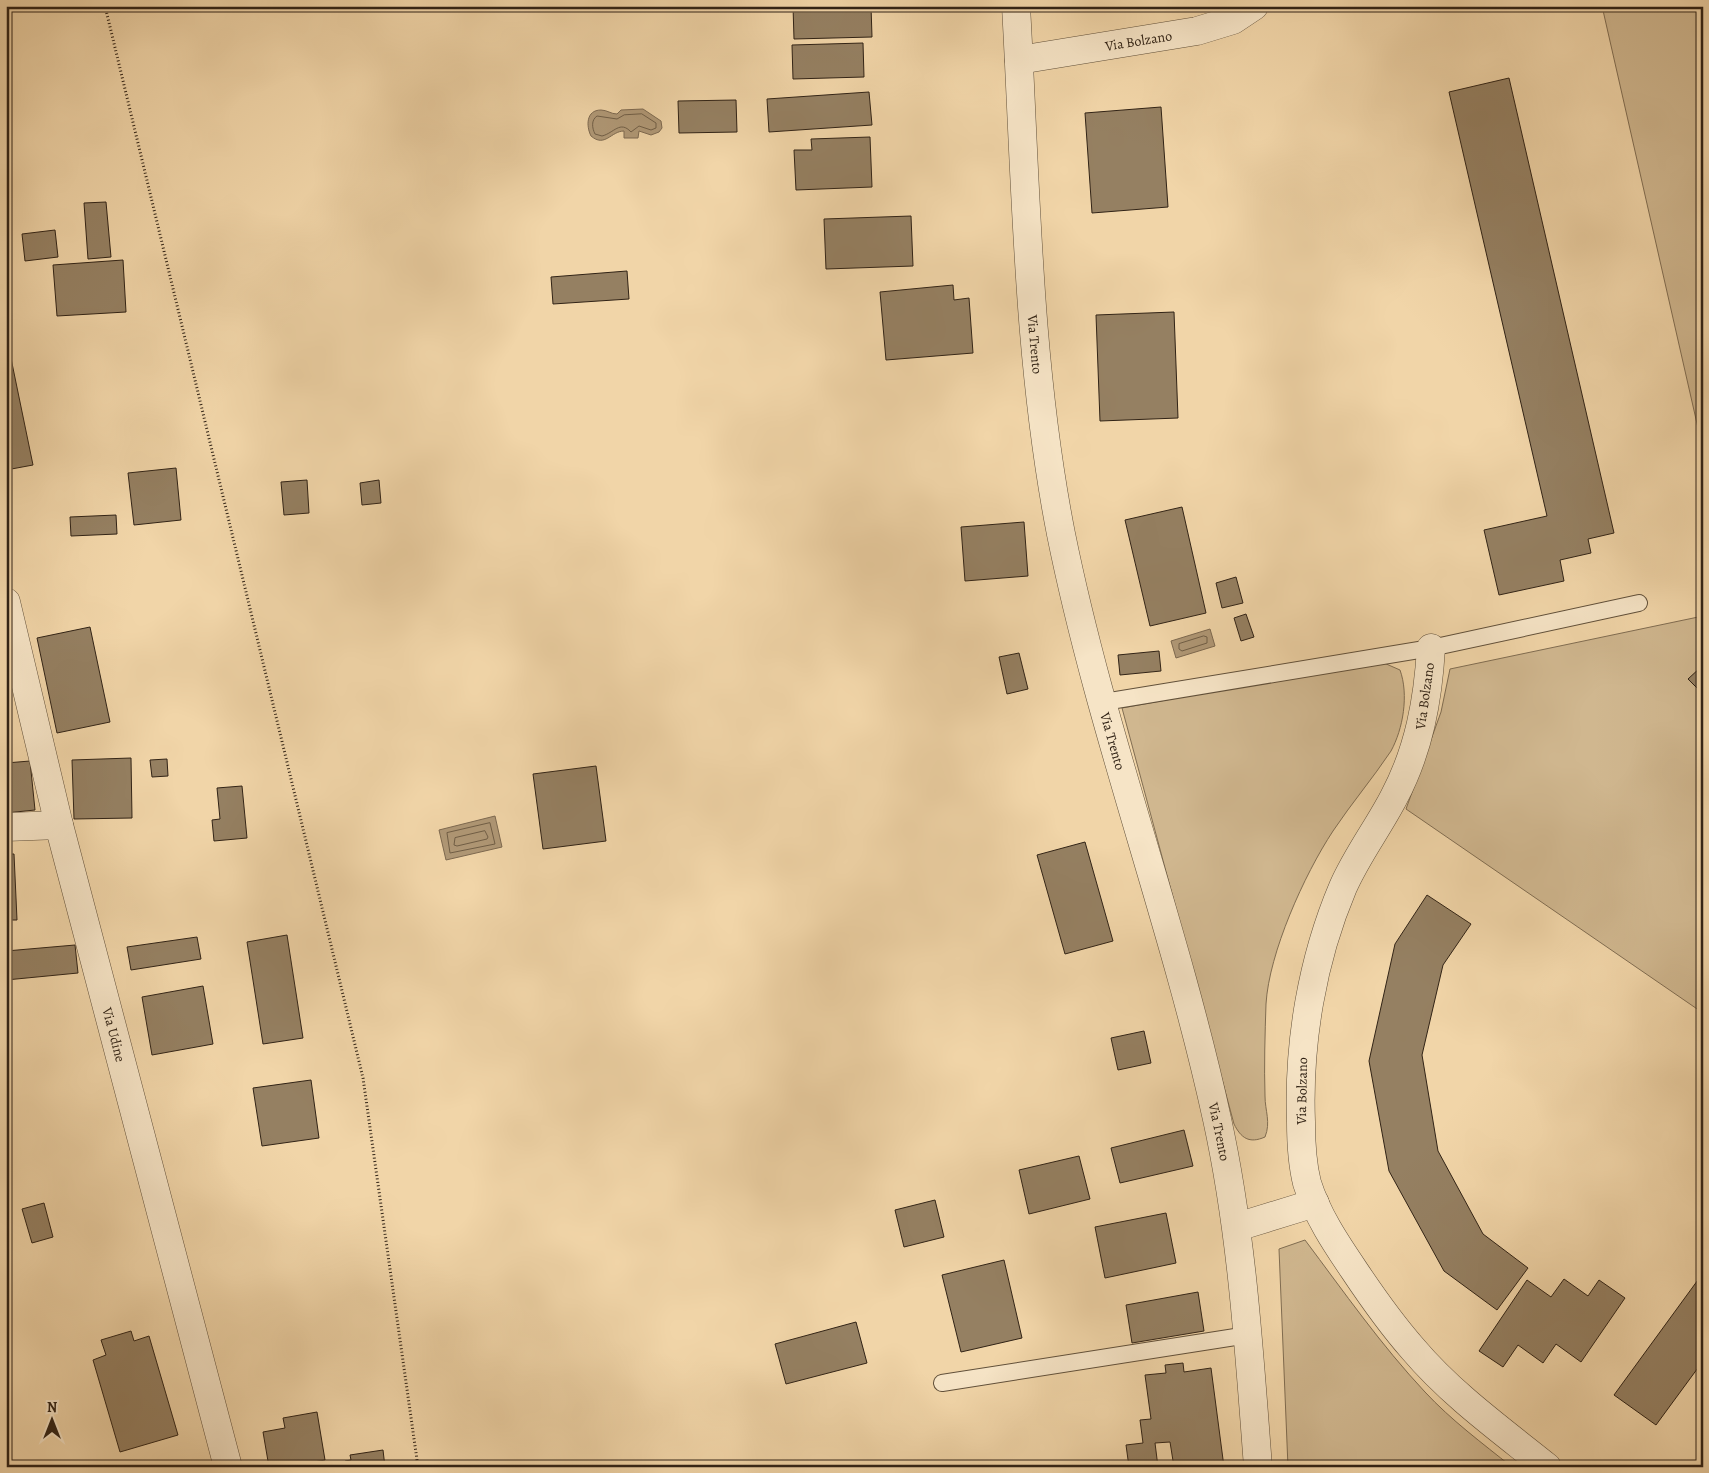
<svg xmlns="http://www.w3.org/2000/svg" width="1709" height="1473" viewBox="0 0 1709 1473" font-family="Alegreya,serif">
<style>
.green{fill:#d0b78f;stroke:#806d52}
.water{fill:#b09876;stroke:#7d6950}
.lines{fill:none;stroke-linecap:round;stroke-linejoin:round}
.shore{stroke:#705e46;stroke-width:1}
.building{fill:#958062;stroke:#312316}
.lane-casing{stroke:#61503a;stroke-width:18}
.street-casing{stroke:#61503a;stroke-width:29}
.path{stroke:#312316;stroke-width:3;stroke-dasharray:1 2.5;stroke-linecap:butt}
.lane{stroke:#f6e4c6;stroke-width:16}
.street{stroke:#f6e4c6;stroke-width:28}
.labels{text-anchor:middle;dominant-baseline:central;stroke-width:4;stroke-linejoin:round;paint-order:stroke}
.street-label{font-size:14px;fill:#312316;stroke:#f6e4c6}
</style>
<rect width="100%" height="100%" fill="#f1d5a8"/>
<filter id="stains"><feTurbulence type="fractalNoise" baseFrequency=".004" numOctaves="4"/><feColorMatrix values="0 0 0 0 .2 0 0 0 0 .09 0 0 0 0 .02 0 0 0 .5 -.17"/></filter>
<radialGradient id="worn" r=".72"><stop offset=".6" stop-color="#630" stop-opacity="0"/><stop offset="1" stop-color="#630" stop-opacity=".3"/></radialGradient>
<g class="green">
<path d="M1602,6H1703V450Z"/>
<path d="M1703,616V1013L1406,809L1441,712L1450,669Z"/>
<path d="M1371,663H1384L1400,670C1409,695 1403,729 1391,751C1373,778 1351,804 1333,831C1304,875 1269,953 1266,1004C1265,1034 1264,1066 1265,1096C1265,1111 1271,1122 1265,1137C1249,1144 1241,1138 1234,1124L1122,708Z"/>
<path d="M1305,1240C1344,1292 1381,1345 1425,1392C1451,1420 1482,1443 1512,1467H1288L1279,1249Z"/>
</g>
<g class="water">
<path d="M643,109L661,121L662,128L659,132L651,135L639,131L638,138H624V131C611,131 605,148 591,136C586,126 586,110 601,110C607,110 611,114 617,114L621,110Z"/>
<path d="M1210,629L1215,646L1176,658L1171,641Z"/>
<path d="M495,816L502,847L446,860L439,830Z"/>
</g>
<g class="lines">
<g class="shore">
<path d="M642,114L656,123V128L651,130L639,126L631,132C620,120 614,133 602,136L595,134C592,128 591,120 597,116L617,119L624,115Z"/>
<path d="M1204,636L1207,637V643L1182,651L1179,649V644Z"/>
<path d="M490,823L495,844L450,853L447,833Z"/>
<path d="M485,831L488,837L487,839L457,846L454,845L455,838Z"/>
</g>
</g>
<g class="building">
<path d="M793,6H871L872,37L794,39Z"/>
<path d="M863,43L864,77L793,79L792,45Z"/>
<path d="M1509,78L1614,533L1588,539L1591,553L1560,560L1564,581L1499,595L1484,530L1547,516L1449,92Z"/>
<path d="M869,92L872,125L769,132L767,99Z"/>
<path d="M736,100L737,132L679,133L678,101Z"/>
<path d="M1161,107L1168,207L1092,213L1085,113Z"/>
<path d="M870,137L872,187L796,190L794,150H812L811,139Z"/>
<path d="M106,202L111,257L88,259L84,203Z"/>
<path d="M911,216L913,266L826,269L824,219Z"/>
<path d="M55,230L58,257L25,261L22,234Z"/>
<path d="M123,260L126,312L57,316L53,265Z"/>
<path d="M627,271L629,299L553,304L551,277Z"/>
<path d="M953,285L954,300L969,298L973,353L886,360L880,292Z"/>
<path d="M1174,312L1178,418L1100,421L1096,315Z"/>
<path d="M7,339L33,465L6,470V340Z"/>
<path d="M176,468L181,520L134,525L128,473Z"/>
<path d="M307,480L309,513L284,515L281,482Z"/>
<path d="M379,480L381,503L362,505L360,483Z"/>
<path d="M1182,507L1206,613L1150,626L1125,520Z"/>
<path d="M116,515L117,534L71,536L70,517Z"/>
<path d="M1024,522L1028,576L965,581L961,527Z"/>
<path d="M1236,577L1243,603L1222,608L1216,583Z"/>
<path d="M1246,614L1254,637L1241,641L1234,618Z"/>
<path d="M90,627L110,722L57,733L37,638Z"/>
<path d="M1159,651L1161,671L1120,675L1118,655Z"/>
<path d="M1019,653L1028,689L1007,694L999,657Z"/>
<path d="M1701,667L1703,687L1699,690L1688,679Z"/>
<path d="M131,758L132,818L74,819L72,760Z"/>
<path d="M167,759L168,776L152,777L150,760Z"/>
<path d="M30,761L35,810L6,813V763Z"/>
<path d="M596,766L606,841L543,849L533,774Z"/>
<path d="M242,786L247,838L214,841L212,820L220,819L217,788Z"/>
<path d="M1085,842L1113,941L1065,954L1037,855Z"/>
<path d="M6,854H14L17,920H6Z"/>
<path d="M1427,895L1471,924L1443,965L1422,1055L1438,1151L1483,1234L1528,1268L1497,1310L1444,1271L1389,1171L1369,1061L1395,944Z"/>
<path d="M287,935L303,1038L263,1044L247,942Z"/>
<path d="M197,937L201,959L131,970L127,947Z"/>
<path d="M75,945L78,973L6,980V951Z"/>
<path d="M203,986L213,1044L152,1055L142,997Z"/>
<path d="M1144,1031L1151,1063L1118,1070L1111,1038Z"/>
<path d="M311,1080L319,1138L262,1146L253,1088Z"/>
<path d="M1184,1130L1193,1166L1120,1183L1111,1148Z"/>
<path d="M1079,1156L1090,1199L1029,1214L1019,1170Z"/>
<path d="M935,1200L944,1237L904,1247L895,1210Z"/>
<path d="M44,1203L53,1237L32,1243L22,1209Z"/>
<path d="M1166,1213L1176,1263L1105,1278L1095,1227Z"/>
<path d="M1004,1260L1022,1338L961,1352L942,1275Z"/>
<path d="M1703,1273V1361L1656,1425L1614,1395Z"/>
<path d="M1564,1279L1588,1296L1599,1280L1625,1298L1581,1362L1556,1344L1543,1363L1518,1345L1503,1367L1479,1351L1527,1280L1551,1297Z"/>
<path d="M1198,1292L1204,1331L1132,1343L1126,1305Z"/>
<path d="M856,1322L867,1363L786,1384L775,1344Z"/>
<path d="M131,1331L134,1341L149,1336L178,1435L120,1452L93,1360L106,1355L101,1340Z"/>
<path d="M1183,1363L1184,1372L1211,1368L1224,1467H1174L1170,1442L1155,1443L1158,1467H1129L1126,1445L1143,1443L1140,1420L1151,1419L1145,1375L1166,1373L1165,1365Z"/>
<path d="M317,1412L325,1460L285,1467H269L263,1432L285,1428L283,1418Z"/>
<path d="M383,1450L385,1467H345V1461L351,1460L350,1455Z"/>
</g>
<g class="lines">
<defs>
<g id="lane">
<path d="M1104,702L1431,648L1639,603"/>
<path d="M942,1383L1248,1335"/>
</g>
<g id="street">
<path id="s1" d="M1016,6C1026,182 1027,361 1061,534C1101,732 1174,922 1217,1119C1242,1233 1249,1350 1258,1467"/>
<path id="s2" d="M1019,60L1197,31L1233,20L1254,6"/>
<path id="s3" d="M6,602L59,825L228,1467"/>
<path d="M1431,648C1428,700 1419,750 1394,797C1378,828 1357,855 1343,887C1312,960 1298,1043 1301,1122C1301,1142 1302,1163 1307,1183C1317,1215 1335,1242 1354,1270C1372,1297 1391,1324 1413,1349C1451,1394 1501,1430 1547,1467"/>
<path d="M6,827L59,825"/>
<path d="M1237,1227L1315,1203"/>
</g>
</defs>
<use href="#lane" class="lane-casing"/>
<use href="#street" class="street-casing"/>
<path class="path" d="M105,6L363,1078L418,1467"/>
<use href="#lane" class="lane"/>
<use href="#street" class="street"/>
</g>
<g class="labels">
<g class="street-label">
<text stroke="none"><textPath href="#s2" startOffset="121">Via Bolzano</textPath></text>
<text stroke="none"><textPath href="#s1" startOffset="339">Via Trento</textPath></text>
<text transform="translate(1425 696) rotate(-82)">Via Bolzano</text>
<text stroke="none"><textPath href="#s1" startOffset="744">Via Trento</textPath></text>
<text stroke="none"><textPath href="#s3" startOffset="446">Via Udine</textPath></text>
<text transform="translate(1302 1091) rotate(-89)">Via Bolzano</text>
<text stroke="none"><textPath href="#s1" startOffset="1149">Via Trento</textPath></text>
</g>
</g>
<rect width="1709" height="1473" fill="none" stroke="#f1d5a8" stroke-width="25"/>
<rect x="8" y="8" width="1694" height="1458" fill="none" stroke="#312316" stroke-width="2.5"/>
<rect x="12" y="12" width="1684" height="1448" fill="none" stroke="#312316"/>
<g transform="translate(52 1420)" stroke="#f6e4c6" stroke-width="4" paint-order="stroke">
<path d="M0-4L9 19L0 12L-9 19Z" fill="#312316"/>
<text y="-8" font-size="14" font-weight="bold" text-anchor="middle" fill="#312316">N</text>
</g>
<rect width="100%" height="100%" filter="url(#stains)"/>
<rect width="100%" height="100%" fill="url(#worn)"/>
</svg>
